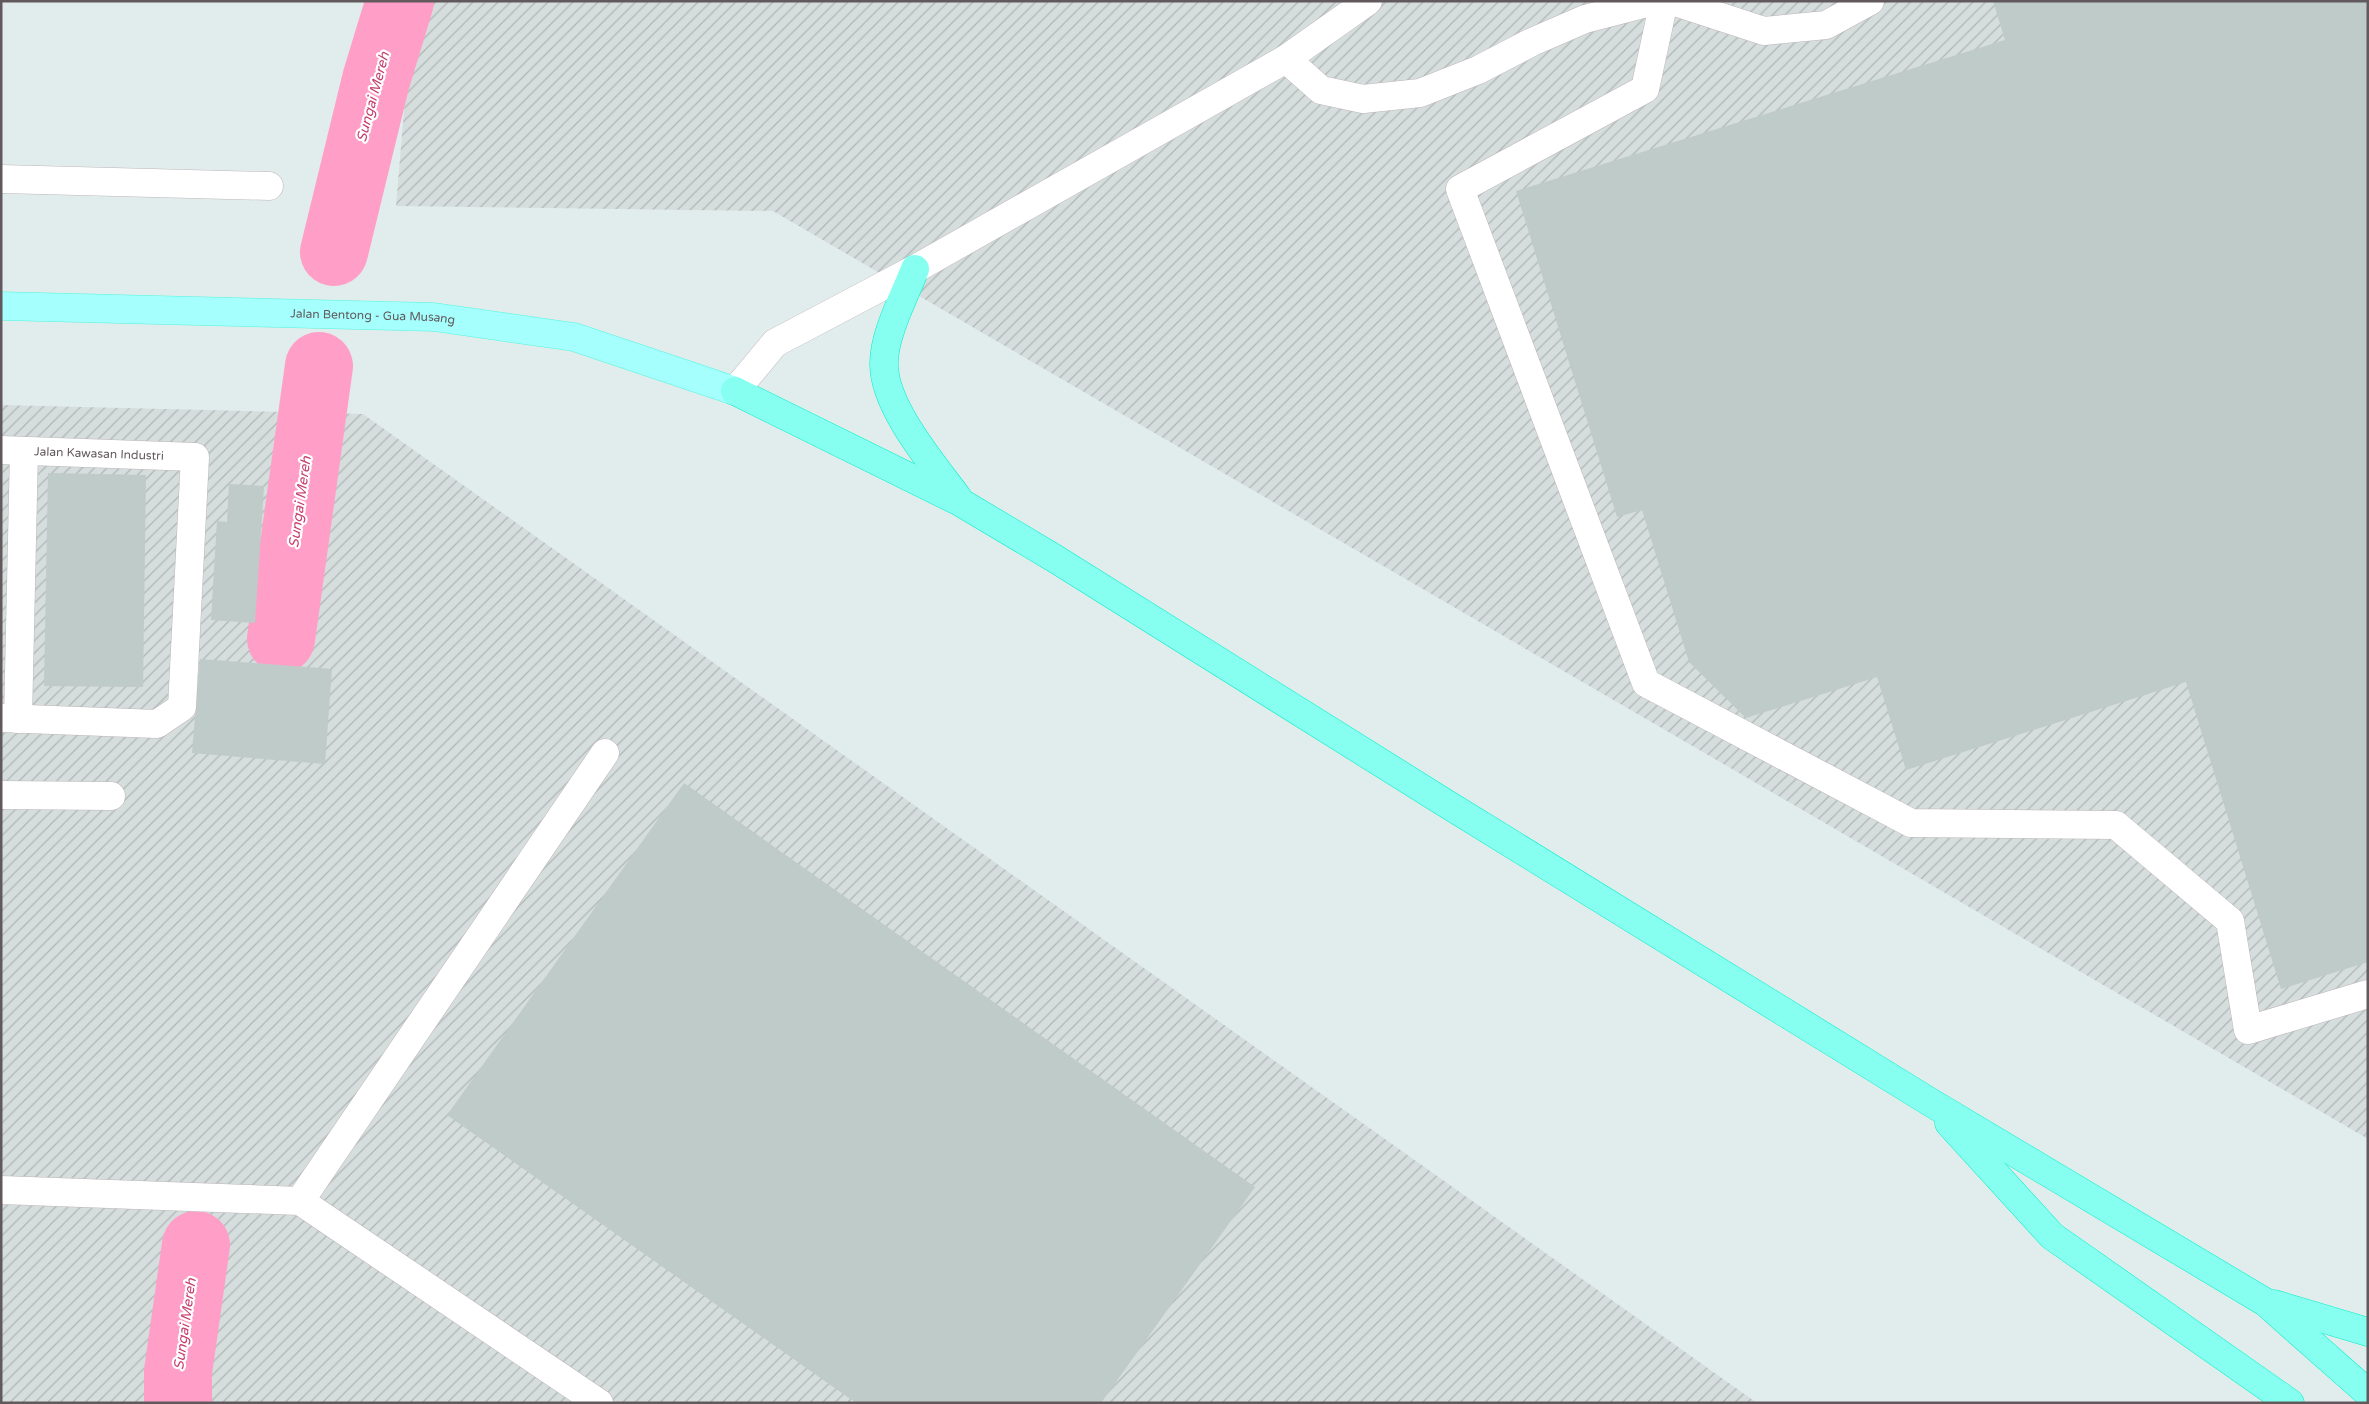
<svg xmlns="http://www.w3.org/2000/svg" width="2369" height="1404" viewBox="0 0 2369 1404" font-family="'Varela Round',sans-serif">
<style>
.industrial{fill:url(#industrial-furrows)}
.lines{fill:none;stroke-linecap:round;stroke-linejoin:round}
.river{stroke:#ff9fc8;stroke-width:68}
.building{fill:#bfcbc8}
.minor-casing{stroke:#beb6b8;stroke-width:29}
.major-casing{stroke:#52f5dd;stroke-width:29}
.highway-casing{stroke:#00eec4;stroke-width:29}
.minor{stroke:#fff;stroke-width:28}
.major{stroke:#a4fffd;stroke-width:28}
.highway{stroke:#86fff1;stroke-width:28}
.labels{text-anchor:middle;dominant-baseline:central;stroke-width:4.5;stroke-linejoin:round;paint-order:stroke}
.street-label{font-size:12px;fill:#62595c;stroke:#fff}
.water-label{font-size:14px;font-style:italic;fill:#c53e6e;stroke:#fff}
</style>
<defs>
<pattern id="industrial-furrows" width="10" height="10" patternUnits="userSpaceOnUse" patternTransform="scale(1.25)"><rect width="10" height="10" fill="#d5dddd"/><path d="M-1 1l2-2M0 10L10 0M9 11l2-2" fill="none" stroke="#b0b6b6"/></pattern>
</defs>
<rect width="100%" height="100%" fill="#e1edec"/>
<g class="industrial">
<path d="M422,1H2368V1139L773,211L396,206L411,28Z"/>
<path d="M1,405L363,414L1757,1403H1Z"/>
</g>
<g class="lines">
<g class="river">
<path d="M334,252L376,80L400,1"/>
<path d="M281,639L319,366"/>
<path d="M178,1403V1372L196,1245"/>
</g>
</g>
<g class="building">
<path d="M1993,1H2368V962L2281,989L2186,682L1906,770L1877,677L1746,718L1689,662L1642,510L1617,517L1516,191L2005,40Z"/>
<path d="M48,473L146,475L143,687L44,686Z"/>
<path d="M229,484L264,486L255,623L211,620L217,521L227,522Z"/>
<path d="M200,659L332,669L325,764L192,753Z"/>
<path d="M684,783L1255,1187L1101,1403H856L447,1115Z"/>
</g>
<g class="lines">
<defs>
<g id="minor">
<path d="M1664,1L1645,89L1460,189L1646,683L1911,823L2116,825L2230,921L2248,1030L2368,994"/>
<path d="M1672,1L1764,31L1826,25L1870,1"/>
<path d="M1286,59L1321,90L1363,99L1420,93L1478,70L1532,42L1585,19L1655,1"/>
<path d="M1,179L269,186"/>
<path d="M735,391L775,343L915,269L1286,59L1368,1"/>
<path id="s1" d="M1,450L195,457L182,707L157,724L1,718"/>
<path d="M18,719L24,451"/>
<path d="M1,795L111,796"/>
<path d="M1,1190L300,1201L599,1403"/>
<path d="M300,1201L605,753"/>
</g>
<g id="major">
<path id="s2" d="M1,306L434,317L574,337L735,391"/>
</g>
<g id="highway">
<path d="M915,269C905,295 884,334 884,363C883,406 933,464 958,498"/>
<path d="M735,391L960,502L1054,558L1442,801L1930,1102L2265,1302L2368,1393"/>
<path d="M1949,1123L2052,1236L2290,1403"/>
<path d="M2274,1304L2368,1332"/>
</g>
</defs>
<use href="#minor" class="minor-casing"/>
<use href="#major" class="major-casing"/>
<use href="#highway" class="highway-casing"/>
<use href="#minor" class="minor"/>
<use href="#major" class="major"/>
<use href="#highway" class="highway"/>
</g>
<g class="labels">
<g class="street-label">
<text stroke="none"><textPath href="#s2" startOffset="372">Jalan Bentong - Gua Musang</textPath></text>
<text stroke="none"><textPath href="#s1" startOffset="98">Jalan Kawasan Industri</textPath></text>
</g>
<g class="water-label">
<text transform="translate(373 97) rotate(-75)">Sungai Mereh</text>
<text transform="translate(300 502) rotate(-82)">Sungai Mereh</text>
<text transform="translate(185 1324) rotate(-82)">Sungai Mereh</text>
</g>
</g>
<rect width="2369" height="1404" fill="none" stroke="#62595c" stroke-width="5"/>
</svg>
